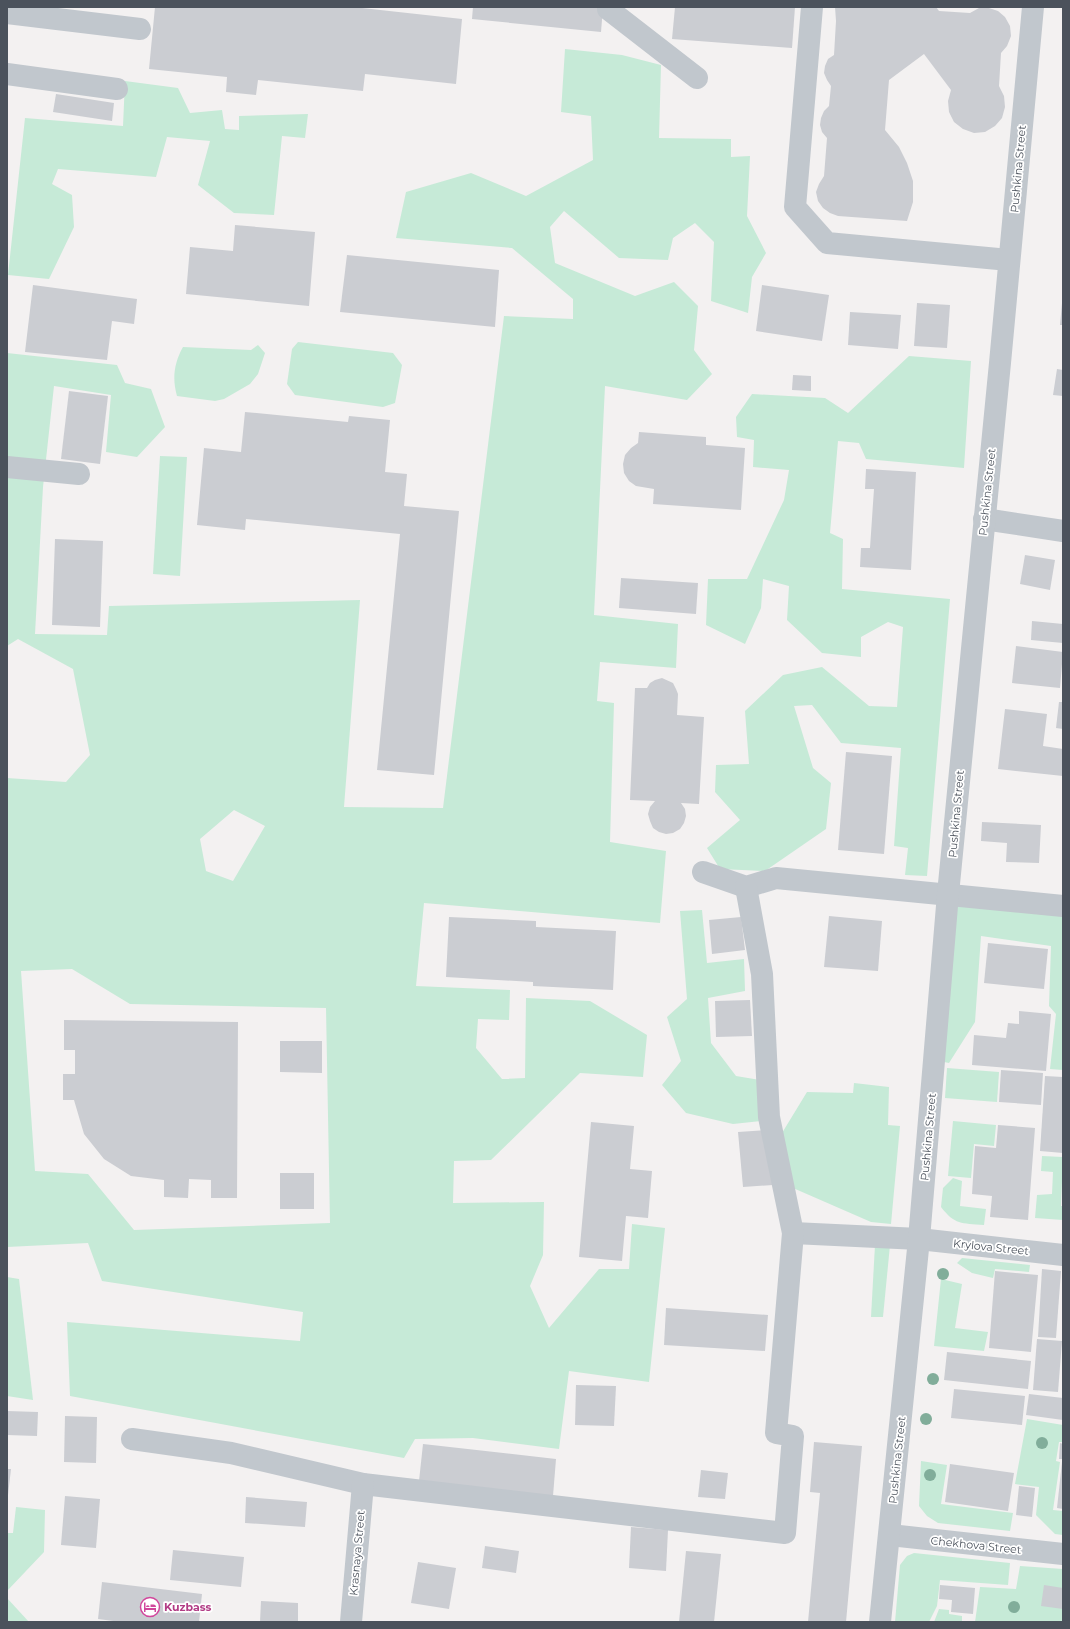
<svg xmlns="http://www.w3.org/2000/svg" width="1070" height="1629" viewBox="0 0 1070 1629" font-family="Montserrat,sans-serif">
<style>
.green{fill:#c6ead7;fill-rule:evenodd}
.building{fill:#cbcdd2}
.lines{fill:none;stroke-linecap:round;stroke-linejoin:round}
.minor{stroke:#c1c7cd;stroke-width:22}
.tree{fill:#81ad9a}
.labels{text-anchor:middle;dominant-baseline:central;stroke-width:3.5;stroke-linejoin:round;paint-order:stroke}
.street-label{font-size:11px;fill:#4b525c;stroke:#fff}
.hotel-label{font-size:11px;font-weight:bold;fill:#b23c85;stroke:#fff;text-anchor:start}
</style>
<rect width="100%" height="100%" fill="#f3f1f1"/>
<g class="green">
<path d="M565,49L622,55L661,65L659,138L731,139V157L750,156L747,216L766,253L752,277L748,313L711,301L714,242L695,223L673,238L668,260L619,258L564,211L550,227L555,263L635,296L674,282L698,306L694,350L712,374L687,400L605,386L594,615L678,624L676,668L600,662L597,701L614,703L610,842L666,851L660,923L424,903L416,986L510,990L509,1020L478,1019L476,1048L502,1079L525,1078L526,998L590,1001L647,1035L643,1077L580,1073L491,1160L454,1161L453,1203L544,1202L543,1255L530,1286L549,1328L599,1269H629L632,1224L665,1228L649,1382L569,1371L559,1449L473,1438L415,1439L404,1458L70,1396L67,1322L300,1341L303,1312L102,1281L88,1243L7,1247V778L66,782L90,755L73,669L18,639L7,646V353L117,365L125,383L151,389L165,427L137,457L106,452L111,395L54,386L43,487L35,634L107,635L109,606L360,600L344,807L443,808L504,316L573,319V299L512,248L396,238L406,192L471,173L526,196L593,160L591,116L561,112ZM234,810L265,826L233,881L206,871L200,839ZM72,969L130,1004L326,1008L330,1223L134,1230L88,1174L35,1171L21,971Z"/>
<path d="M125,81L178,88L190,113L222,110L225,129L239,130V116L308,114L305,138L282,136L274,215L234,213L198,185L210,141L167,137L156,177L58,169L52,184L72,195L74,227L49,279L8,275L25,118L123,126Z"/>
<path d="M298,342L393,353L402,365L395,403L383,407L295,395L287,384L292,349Z"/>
<path d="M258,345L265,353L258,374L250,384L224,399L215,401L177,396C172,379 174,363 183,347L251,350Z"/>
<path d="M909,356L971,361L964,468L866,459L859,443L838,441L830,533L843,539L842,589L950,599L927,876L905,875L908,848L894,846L901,748L841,743L812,705L794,706L813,768L831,783L826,829L765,871L720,869L707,848L740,820L715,792L716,765L749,764L745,711L783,675L822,667L869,706L897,707L903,627L888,622L861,637V657L822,653L787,620L789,586L763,579L761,608L745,644L706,625L708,579H747L784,500L789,470L753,467L754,440L737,437L736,417L752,394L825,398L848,413Z"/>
<path d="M160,456L187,457L180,576L153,574Z"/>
<path d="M951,901L1063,912V1070L1050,1069L1056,1014L1049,1006L1051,946L981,936L975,1022L949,1063L939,1061Z"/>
<path d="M702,910L707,963L744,959L745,991L708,998L711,1043L736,1076L760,1080L761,1121L733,1124L686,1113L662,1085L681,1061L667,1017L687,999L680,911Z"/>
<path d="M947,1068L999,1072L997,1102L945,1098Z"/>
<path d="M854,1083L889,1087L888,1125L900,1126L891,1224L871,1222L793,1188L782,1133L807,1092L853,1093Z"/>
<path d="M953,1121L996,1125L994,1146L974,1144L971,1178L948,1176Z"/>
<path d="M1042,1156L1063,1157L1061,1206H1063V1220L1035,1218L1037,1195L1052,1194L1053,1172L1041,1171Z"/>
<path d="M953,1178L962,1181L960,1206L986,1209L984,1225C961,1223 955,1225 941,1207L943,1188Z"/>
<path d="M875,1245H890L883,1317H871Z"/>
<path d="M962,1258L1030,1265L1029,1272L995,1269L993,1278L972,1273L957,1263Z"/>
<path d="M7,1277L19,1279L33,1400L7,1396Z"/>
<path d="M941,1279L962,1284L955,1328L988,1332L984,1351L934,1346Z"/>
<path d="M1027,1419L1063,1425V1442H1059L1056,1461L1060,1462L1053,1510L1063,1511V1535L1055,1534L1036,1515L1039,1487L1015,1484Z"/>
<path d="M921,1461L947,1465L941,1504L1013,1513L1010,1531L938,1523L927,1516L919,1506Z"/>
<path d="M16,1507L45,1510L44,1552L7,1591V1533H13Z"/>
<path d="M914,1553L1010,1563L1008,1585L940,1580L937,1606L929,1622H895L900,1565L907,1556Z"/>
<path d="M1020,1566L1063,1569V1622H975L980,1587L1016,1589Z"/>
<path d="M7,1598L29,1622H7Z"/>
<path d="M939,1609L949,1610V1614L962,1616V1622H934Z"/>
</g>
<g class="building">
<path d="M155,7H353L462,19L456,84L365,74L363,91L258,80L256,95L226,92L227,77L149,69Z"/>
<path d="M473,7H603L601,32L472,19Z"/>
<path d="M675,7H795L792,48L672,39Z"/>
<path d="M835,7H936L939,11L970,13L979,8H989L998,11L1005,17L1010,26L1011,36L1007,46L1001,53L999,86L1004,96L1005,107L1002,118L995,126L985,132L974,133L963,129L954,122L949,112L948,101L951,90L924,54L889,80L885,130L899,147L907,163L913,181V202L907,221L838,216L830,213L823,208L818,201L816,192L819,184L824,176L827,138L822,132L820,125L821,118L824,111L829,106L831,86L827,80L824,73L825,66L828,59L834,55L836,21Z"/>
<path d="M56,94L114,103L112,121L53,112Z"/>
<path d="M235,225L315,232L309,306L186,294L190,247L233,251Z"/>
<path d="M347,255L499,270L495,327L340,312Z"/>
<path d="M33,285L137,299L134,324L112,321L107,360L25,352Z"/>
<path d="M762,285L829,295L822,341L756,331Z"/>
<path d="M917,303L950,305L947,348L914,346Z"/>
<path d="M1062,303H1063V325H1060Z"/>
<path d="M850,312L901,315L898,349L848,345Z"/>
<path d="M1057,369L1063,370V396L1053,395Z"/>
<path d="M793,375L811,376V391L792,390Z"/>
<path d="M69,391L108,396L100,464L61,459Z"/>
<path d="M245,412L348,422L349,416L390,420L385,472L407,474L404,506L459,511L434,775L377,770L400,534L246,519L245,530L197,525L204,448L241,452Z"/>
<path d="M639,432L706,437V445L745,448L741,510L653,504L654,489L636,486L629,481L624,473L623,464L625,455L631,448L638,443Z"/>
<path d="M866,469L916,472L911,570L860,567L861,548H870L874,489H865Z"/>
<path d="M55,539L103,541L100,627L52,625Z"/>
<path d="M1025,555L1055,560L1050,590L1020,584Z"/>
<path d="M621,578L698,583L696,614L619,608Z"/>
<path d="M1032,621L1063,624V643L1031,640Z"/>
<path d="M1016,646L1063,652L1060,688L1012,683Z"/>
<path d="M662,678L673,683L676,689L678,694L677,715L704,717L699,804L681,803L685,809L686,816L684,823L680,829L673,833L666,834L659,832L653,828L650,821L648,814L650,807L655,801L630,800L635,688H647L650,683L655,680Z"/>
<path d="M1059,702H1063V729L1056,728Z"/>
<path d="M1005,709L1047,714L1043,746L1063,749V776L998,769Z"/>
<path d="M846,752L892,756L884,854L838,850Z"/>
<path d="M982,822L1041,825L1039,863L1006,862L1007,843L981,841Z"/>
<path d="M829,916L882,921L878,971L824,967Z"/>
<path d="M449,917L536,921V927L616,931L613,990L533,986V982L446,977Z"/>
<path d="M741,917L745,950L712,954L709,920Z"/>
<path d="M988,943L1048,949L1044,989L984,983Z"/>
<path d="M750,1000L752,1036L716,1037L715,1001Z"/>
<path d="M1019,1011L1051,1014L1046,1071L972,1065L974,1035L1006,1038L1008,1023L1019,1024Z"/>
<path d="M64,1020L238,1022L237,1198H211V1180L189,1179L188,1198L164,1197V1180L131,1176L104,1159L84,1134L74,1100H63V1074H75V1050H64Z"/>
<path d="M280,1041H322V1073L280,1072Z"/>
<path d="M1001,1070L1043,1073L1041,1105L999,1102Z"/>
<path d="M1045,1076L1063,1077V1153L1040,1151Z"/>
<path d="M591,1122L634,1126L630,1169L652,1171L648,1218L626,1216L622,1261L579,1257Z"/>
<path d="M998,1125L1035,1128L1028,1220L990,1217L992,1196L972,1194L975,1146L996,1148Z"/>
<path d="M768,1130L773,1185L743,1187L738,1132Z"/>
<rect x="280" y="1173" width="34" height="36"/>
<path d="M1042,1269L1061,1271L1056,1338L1038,1337Z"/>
<path d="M995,1271L1038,1275L1031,1352L989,1348Z"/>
<path d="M666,1308L768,1315L765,1351L664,1345Z"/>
<path d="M1037,1339L1062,1341L1058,1392L1033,1390Z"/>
<path d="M947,1352L1031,1361L1028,1389L944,1380Z"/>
<path d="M576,1385L616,1386L614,1426L575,1425Z"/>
<path d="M954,1389L1025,1396L1022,1425L951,1418Z"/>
<path d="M1029,1394L1063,1398V1420L1026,1415Z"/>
<path d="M7,1411L38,1412L37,1436L7,1435Z"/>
<path d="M65,1416L97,1417L96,1463L64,1462Z"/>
<path d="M814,1442L862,1446L846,1622H808L820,1493L810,1492Z"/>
<path d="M1060,1443L1063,1444V1459H1059Z"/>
<path d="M423,1444L556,1459L553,1496L419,1481Z"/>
<path d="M1062,1462H1063V1509L1057,1508Z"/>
<path d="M950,1464L1014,1473L1008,1511L945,1502Z"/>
<path d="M7,1469H11L8,1495H7Z"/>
<path d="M701,1470L728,1473L725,1499L698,1497Z"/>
<path d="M1019,1486L1035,1488L1032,1517L1016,1515Z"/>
<path d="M65,1496L100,1499L96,1548L61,1545Z"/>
<path d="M246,1497L307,1502L305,1527L245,1523Z"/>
<path d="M631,1527L668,1530L666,1571L629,1568Z"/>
<path d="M485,1546L519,1551L516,1573L482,1568Z"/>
<path d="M173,1550L244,1557L241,1587L170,1580Z"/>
<path d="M686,1551L721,1554L714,1622H679Z"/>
<path d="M418,1562L456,1568L449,1609L411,1603Z"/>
<path d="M102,1582L202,1594L199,1622H121L98,1619Z"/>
<path d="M940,1585L975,1588L973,1614L951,1612L952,1600L939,1599Z"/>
<path d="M1044,1585L1063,1588V1609L1041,1606Z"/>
<path d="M261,1601L298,1603V1622H260Z"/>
</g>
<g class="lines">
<g class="minor">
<path d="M608,7V9L697,78"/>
<path d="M812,7L795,207L827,243L1009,260"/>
<path d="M7,13L140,29"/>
<path d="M7,74L117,89"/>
<path d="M7,467L79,474"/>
<path d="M984,519L1063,531"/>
<path d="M703,872L746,887L776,878L1063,906"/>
<path d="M793,1233L919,1239L1063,1255"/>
<path d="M132,1439L231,1453L363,1484L785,1533L793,1436L776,1433L793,1233L769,1117L762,974L746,887"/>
<path d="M890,1535L1063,1554"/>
<path d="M351,1622L363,1484"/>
<path d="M880,1622L919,1239L948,894L1000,363L1033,7"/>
</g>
</g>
<g class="tree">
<circle cx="943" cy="1274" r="6"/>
<circle cx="933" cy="1379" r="6"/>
<circle cx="926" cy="1419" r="6"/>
<circle cx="1042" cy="1443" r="6"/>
<circle cx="930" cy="1475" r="6"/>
<circle cx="1014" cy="1607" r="6"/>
</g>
<defs>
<symbol id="hotel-ring" viewBox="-11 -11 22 22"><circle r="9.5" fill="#fff" stroke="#d1479c" stroke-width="1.5"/><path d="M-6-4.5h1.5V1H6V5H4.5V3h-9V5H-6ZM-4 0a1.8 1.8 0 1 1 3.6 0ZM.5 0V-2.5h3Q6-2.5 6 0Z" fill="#d1479c"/></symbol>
</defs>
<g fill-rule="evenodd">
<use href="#hotel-ring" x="139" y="1596" width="22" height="22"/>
</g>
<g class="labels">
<g class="street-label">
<text transform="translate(1018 169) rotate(-85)">Pushkina Street</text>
<text transform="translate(987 492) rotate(-84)">Pushkina Street</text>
<text transform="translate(956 814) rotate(-85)">Pushkina Street</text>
<text transform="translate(928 1137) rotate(-85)">Pushkina Street</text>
<text transform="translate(991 1247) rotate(6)">Krylova Street</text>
<text transform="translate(897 1460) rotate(-84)">Pushkina Street</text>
<text transform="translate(976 1545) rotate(6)">Chekhova Street</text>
<text transform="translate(357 1553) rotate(-85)">Krasnaya Street</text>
</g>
<g class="hotel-label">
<text x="164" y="1607">Kuzbass</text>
</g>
</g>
<rect width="1070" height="1629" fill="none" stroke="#4b525c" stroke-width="16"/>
</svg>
